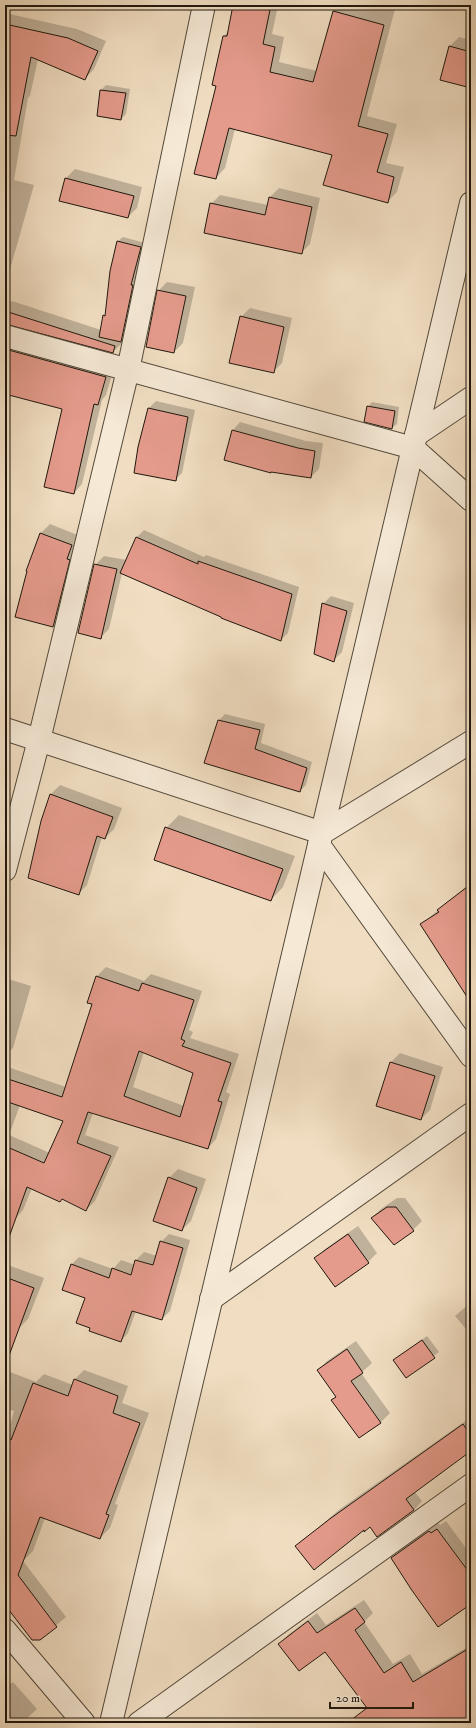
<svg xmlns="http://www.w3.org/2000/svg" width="476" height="1728" viewBox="0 0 476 1728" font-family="'IM FELL DW Pica',serif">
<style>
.shadow{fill:#0003;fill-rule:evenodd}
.building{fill:#e59b8c;stroke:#1e170d;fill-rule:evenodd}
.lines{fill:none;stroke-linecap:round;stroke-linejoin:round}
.minor-casing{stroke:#53493a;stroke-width:24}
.minor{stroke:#f6ead7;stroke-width:22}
</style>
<rect width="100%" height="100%" fill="#f1dec2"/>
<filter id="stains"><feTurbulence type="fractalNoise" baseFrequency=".005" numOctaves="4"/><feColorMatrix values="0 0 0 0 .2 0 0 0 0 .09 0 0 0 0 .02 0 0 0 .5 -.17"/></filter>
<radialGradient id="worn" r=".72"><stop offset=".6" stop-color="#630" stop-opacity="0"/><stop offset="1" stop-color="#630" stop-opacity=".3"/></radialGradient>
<g class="shadow">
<path d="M234,5H278L272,34L284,37L279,62L317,71L335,5H396L367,116L397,124L386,163L404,167L397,192L387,202L333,154L235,129L225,168L216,178L217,85L224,36L229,31Z"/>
<path d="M5,13L77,29L106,41L94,69L85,79L38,59L30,96L28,98L14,180L34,185L5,287Z"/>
<path d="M459,37L471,40V86L450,46Z"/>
<path d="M106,85L130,89L126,114L121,119L98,115L101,90Z"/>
<path d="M75,169L142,187L137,208L128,217L60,200L66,178Z"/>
<path d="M279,188L320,198L310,244L301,253L211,204L220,195L268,205L270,197Z"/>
<path d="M123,237L145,243L135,280L137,281L125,336L122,343L113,352L5,323V308L12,301L101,330L104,316L107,313L111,272L118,241Z"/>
<path d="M167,282L195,287L183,343L174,352L158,291Z"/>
<path d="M250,308L292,318L282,363L273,372L241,317Z"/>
<path d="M5,336L114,368L106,395L102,400L82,484L74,493L63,408L11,395L5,413Z"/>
<path d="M156,401L195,410L182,473L175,480L139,447L149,408Z"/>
<path d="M372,402L399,407L397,424L392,428L368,407Z"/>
<path d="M240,422L306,441L323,443L319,469L311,477L233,430Z"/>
<path d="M50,524L80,536L62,617L53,626L27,570L41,533Z"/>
<path d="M144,530L204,557L206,555L299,587L288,633L281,640L122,573L109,629L100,638L95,565L104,556L127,560L137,537Z"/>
<path d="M331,596L354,603L342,652L334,660L323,604Z"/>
<path d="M225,714L265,724L261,743L312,762L306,785L300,791L219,720Z"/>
<path d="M60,785L122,808L114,829L105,838L102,837L87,885L78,894L51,794Z"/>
<path d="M179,815L295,856L283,887L271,900L166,828Z"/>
<path d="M471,883V999L422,924L447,902Z"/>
<path d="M106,967L144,981L151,974L202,991L189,1030L193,1032L190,1038L239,1054L226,1092L230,1094L216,1139L208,1148L93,1113L85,1135L119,1147L95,1201L86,1210L62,1198L32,1188L23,1210L15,1219L5,1215V1066L66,1087L93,1004L88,1002L97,976ZM144,1052L194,1073L184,1106L133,1087ZM20,1105L65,1120L50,1153L9,1135Z"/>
<path d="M5,978L31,986L13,1048L5,1056Z"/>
<path d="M400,1053L443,1067L430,1110L421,1119L377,1106L391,1062Z"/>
<path d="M178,1169L206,1179L191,1221L182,1230L169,1178Z"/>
<path d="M397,1198H405L422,1221L413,1230L372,1218L381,1209Z"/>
<path d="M358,1226L377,1253L368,1262L316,1258L325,1249Z"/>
<path d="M169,1234L190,1240L170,1311L162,1319L136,1311L128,1333L121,1341L91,1328L86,1297L71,1265L79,1257L113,1269L121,1260L135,1265L136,1260L144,1252L157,1256L161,1242Z"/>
<path d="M5,1264L44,1278L28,1319L19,1328L5,1348Z"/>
<path d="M471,1302V1335L455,1316Z"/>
<path d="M427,1336L439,1352L407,1376L394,1360Z"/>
<path d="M356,1341L372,1363L361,1373L390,1413L381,1422L360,1437L333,1400L337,1396L318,1370L327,1361Z"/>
<path d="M5,1370L36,1382L44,1374L73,1385L74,1380L84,1370L128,1386L122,1403L149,1413L115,1504L118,1505L110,1528L100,1538L45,1518L33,1551L23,1561L66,1617L40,1639L5,1603V1444L14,1411L5,1408Z"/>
<path d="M471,1417V1450L414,1491L422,1501L414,1510L364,1529L296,1547L340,1509Z"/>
<path d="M446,1521L471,1555V1602L392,1558L401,1550L438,1523L440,1525Z"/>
<path d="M364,1600L373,1613L364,1622L393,1664L410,1654L422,1674L471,1645V1723H369L367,1708L325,1650L279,1644L288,1635L317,1613L326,1625Z"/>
<path d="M5,1681H7L10,1684L13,1682L37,1709L22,1723H5Z"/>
</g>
<g class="building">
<path d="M233,5H271L263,44L275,47L270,72L313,82L333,11L384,25L358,126L388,134L377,172L394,177L388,203L323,185L332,155L229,128L216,179L194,174L216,86L212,85L223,36H227Z"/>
<path d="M5,24L68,38L98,51L85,80L31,57L16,136L5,135Z"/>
<path d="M449,46L471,52V88L440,80Z"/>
<path d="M100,90L126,93L121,120L97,116Z"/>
<path d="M65,178L134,196L128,218L59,201Z"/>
<path d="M269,197L312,207L302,254L204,233L210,203L265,215Z"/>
<path d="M117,241L141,247L131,285H133L121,342L99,337L103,315L105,316L110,271Z"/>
<path d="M157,290L186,296L174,353L146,347Z"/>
<path d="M5,311L115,346L113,353L5,324Z"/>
<path d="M240,316L284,327L274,373L229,363Z"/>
<path d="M5,349L106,377L98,405L94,404L74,494L44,487L62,409L5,394Z"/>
<path d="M367,406L395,411L392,429L364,422Z"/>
<path d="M148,408L188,417L176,481L134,473L138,447Z"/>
<path d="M232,430L298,448L315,451L311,478L271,472V473L224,460Z"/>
<path d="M40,533L72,545L67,559L70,560L53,627L15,617L27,571H26Z"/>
<path d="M136,537L198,564V561L292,594L281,641L221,618V617L120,573Z"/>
<path d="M94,564L117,569L101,639L78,633Z"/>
<path d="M322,603L347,611L334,662L314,654Z"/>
<path d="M218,720L260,730L255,749L307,768L300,792L204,763Z"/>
<path d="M50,794L113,817L105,839L97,836L79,895L28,878L41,821Z"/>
<path d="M165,827L283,869L271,901L154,860Z"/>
<path d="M471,884V1003L420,924L439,912L437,910Z"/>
<path d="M96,976L139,991L142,983L194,1000L181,1039L185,1041L182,1046L231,1063L218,1101L222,1102L208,1149L88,1112L77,1143L111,1156L86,1211L62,1199L60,1202L27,1187L8,1240H5V1146L44,1163L63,1121L5,1101V1078L62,1097L92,1004L87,1003ZM139,1051L193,1073L180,1117L124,1096Z"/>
<path d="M390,1062L435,1076L421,1120L376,1106Z"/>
<path d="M168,1177L197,1188L182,1231L153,1221Z"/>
<path d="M387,1207H396L414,1231L394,1245L371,1218Z"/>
<path d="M348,1234L369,1263L335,1287L314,1258Z"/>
<path d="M160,1241L183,1248L162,1320L132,1311L121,1342L89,1331L90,1328L76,1323L85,1298L62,1290L71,1264L109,1278L112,1268L131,1275L135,1260L153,1265Z"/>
<path d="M5,1277L34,1288L7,1361L5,1360Z"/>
<path d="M422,1340L435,1358L406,1378L393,1360Z"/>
<path d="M347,1349L363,1373L351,1381L381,1423L359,1438L331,1400L336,1397L317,1370Z"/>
<path d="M74,1379L118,1396L113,1413L140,1423L106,1514L109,1515L100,1539L40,1517L18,1575L57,1627L40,1640H32L5,1605V1438L11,1440L33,1383L68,1396Z"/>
<path d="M463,1424L471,1436V1451L406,1499L414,1510L377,1537L370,1527L364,1532V1530L314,1570L295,1546L331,1518Z"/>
<path d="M437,1529L471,1575V1604L438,1627L411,1589L391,1558L429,1531L431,1533Z"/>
<path d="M355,1608L365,1622L355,1630L384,1673L401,1662L413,1682L471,1647V1723H347L367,1708L325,1652L299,1671L278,1644L308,1621L317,1633Z"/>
</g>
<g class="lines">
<defs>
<g id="minor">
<path d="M5,336L413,448L471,500"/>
<path d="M416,435L471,398"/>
<path d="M5,729L322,833L471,742"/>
<path d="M319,845L471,1056"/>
<path d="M5,870L39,740L128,370L204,5"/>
<path d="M211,1299L471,1114"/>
<path d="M5,1630L84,1723"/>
<path d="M111,1723L471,203"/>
<path d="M139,1723L471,1485"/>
</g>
</defs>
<use href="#minor" class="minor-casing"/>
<use href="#minor" class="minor"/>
</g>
<rect width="476" height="1728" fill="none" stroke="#f1dec2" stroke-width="20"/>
<rect x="6" y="6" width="464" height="1716" fill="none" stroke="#1e170d" stroke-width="2"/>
<rect x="10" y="10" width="456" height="1708" fill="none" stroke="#1e170d"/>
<path d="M330 1702v6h83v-6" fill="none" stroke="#1e170d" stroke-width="2"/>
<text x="336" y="1702" font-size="12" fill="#1e170d" stroke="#f6ead7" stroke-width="3" paint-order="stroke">20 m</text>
<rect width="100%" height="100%" filter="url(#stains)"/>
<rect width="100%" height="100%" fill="url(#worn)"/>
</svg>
